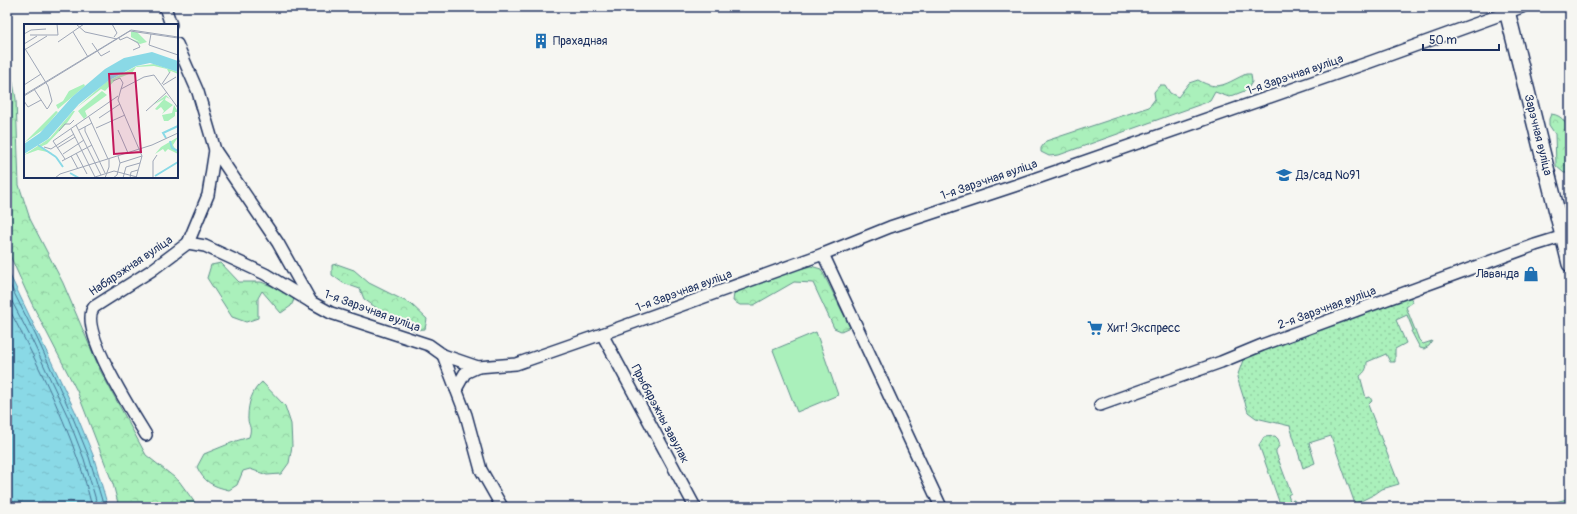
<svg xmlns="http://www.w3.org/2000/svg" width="1577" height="514" viewBox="0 0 1577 514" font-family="Pangolin,sans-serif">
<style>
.grass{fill:url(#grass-dots);stroke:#62908c}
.forest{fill:url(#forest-crowns);stroke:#62908c}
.pitch{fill:#aaf0bb;stroke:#62908c}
.water{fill:url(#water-ripples);stroke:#5e95b0}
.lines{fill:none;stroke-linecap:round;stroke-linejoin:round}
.shore{stroke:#477394;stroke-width:1}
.street-casing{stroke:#1b2f5e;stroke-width:14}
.secondary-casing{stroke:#1b2f5e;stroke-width:18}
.street{stroke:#f6f6f2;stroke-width:11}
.secondary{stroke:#f6f6f2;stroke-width:15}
.labels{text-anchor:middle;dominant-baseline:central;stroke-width:4;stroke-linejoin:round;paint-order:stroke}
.poi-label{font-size:12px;fill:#1b2f5e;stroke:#f6f6f2;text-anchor:start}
.street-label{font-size:12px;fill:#1b2f5e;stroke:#f6f6f2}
.inset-river{fill:none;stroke:#8ad9e6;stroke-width:2}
.inset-road{fill:none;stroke:#9ea6b7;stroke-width:1}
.view{fill:#c2185b;fill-opacity:0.15;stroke:#c2185b;stroke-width:2}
.inset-edge{fill:none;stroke:#1b2f5e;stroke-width:2}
</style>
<defs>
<pattern id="grass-dots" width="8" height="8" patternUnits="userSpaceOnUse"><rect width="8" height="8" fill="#aaf0bb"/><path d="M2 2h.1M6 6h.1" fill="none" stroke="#92cea3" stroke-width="1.8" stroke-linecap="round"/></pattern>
<pattern id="forest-crowns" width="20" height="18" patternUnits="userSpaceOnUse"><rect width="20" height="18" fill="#aaf0bb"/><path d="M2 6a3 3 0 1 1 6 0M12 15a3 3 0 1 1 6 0" fill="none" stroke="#92cea3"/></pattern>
<pattern id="water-ripples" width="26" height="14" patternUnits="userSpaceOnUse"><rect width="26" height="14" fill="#8ad9e6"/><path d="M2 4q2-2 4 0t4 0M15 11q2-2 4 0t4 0" fill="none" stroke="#76bbc8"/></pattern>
</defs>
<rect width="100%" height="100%" fill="#f6f6f2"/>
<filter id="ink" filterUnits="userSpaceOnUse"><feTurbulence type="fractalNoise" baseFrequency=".025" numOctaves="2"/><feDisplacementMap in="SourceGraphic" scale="8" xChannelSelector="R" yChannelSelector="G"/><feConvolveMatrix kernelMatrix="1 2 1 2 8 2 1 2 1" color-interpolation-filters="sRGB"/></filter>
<g filter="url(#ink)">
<g class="grass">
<path d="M1410,297L1413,302L1406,307L1419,340L1423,344L1432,341L1429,346L1424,349L1420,348L1411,331L1413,330L1407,315L1396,320L1406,343L1395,349V362H1390L1386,354L1367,362C1367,369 1365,372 1360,376L1366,398L1370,397L1372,401L1368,405L1399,484L1382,489L1375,494L1355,504L1331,436L1309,443L1315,463L1303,468L1290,426L1256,418L1248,412L1237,377L1243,360L1255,354L1349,318Z"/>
<path d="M1275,436L1278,439L1280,445L1276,450V453L1291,493L1288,495L1290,501L1294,500L1296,507H1281L1259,445L1264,437Z"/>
<path d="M1570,498V507H1538Z"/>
</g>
<g class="forest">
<path d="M7,51L16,99L19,185L30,219L63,283L100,370L146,455L179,481L198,507H119L113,484L77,391L31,302L7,249Z"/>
<path d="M1246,74H1251L1252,82L1247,90L1229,97L1215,92L1210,101L1059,155L1049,156L1041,152V148L1046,141L1149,107L1155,99L1154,92L1160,85H1165L1170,93L1178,97L1189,83L1198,80C1219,92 1226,83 1246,74Z"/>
<path d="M1551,114C1576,116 1570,155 1570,173H1564L1556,166L1555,134L1549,125V119Z"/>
<path d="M221,263L239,282H261L285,291L294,300L291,306L281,313L262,291L258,298V318L246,322L232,317L207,278L211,265Z"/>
<path d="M337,264L354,270L369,283L411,304L427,319L425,329L413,330L396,322L364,299L360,289L343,283L332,275V265Z"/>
<path d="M811,266L821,269L850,327L841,331L834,328L813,283L794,282L754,305H740L733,301L734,293L776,275Z"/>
<path d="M262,382L285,406L291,424L292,446L289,463L281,474L267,475L250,469L243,471L237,485L229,490C212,486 204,482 197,467L204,454L236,441L249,437C253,425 247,426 248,416C248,404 252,390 262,382Z"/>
</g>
<path class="pitch" d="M816,332L838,395L797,412L773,350Z"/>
<path class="water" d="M7,269L75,411L93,455L108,507H7Z"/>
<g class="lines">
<g class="shore">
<path d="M7,279L36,336L71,413L89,457L104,507"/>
<path d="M7,292L31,338L67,415L84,459L98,507"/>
<path d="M7,305C33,355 60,407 78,460C84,475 88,491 92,507"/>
</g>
<defs>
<g id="street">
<path d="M165,7L171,25"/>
<path d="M177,44L198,92L215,150L278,243L311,302L331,313L429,345L443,355L478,367L516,364L602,334L823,254L890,227L1017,185L1370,62L1522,7"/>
<path d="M188,243L208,195L215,150"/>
<path d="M823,254L941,507"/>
<path d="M602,334L695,507"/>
<path d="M443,355L466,415L481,470L502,507"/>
<path d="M456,389L465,373L478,367"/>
<path d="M1100,405L1221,362L1262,345L1535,245L1564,236"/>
<path d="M146,435C133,413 77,328 94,307L152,270L188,243L205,246L265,274L311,302"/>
</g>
<path id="secondary" d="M1506,7L1570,264"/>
</defs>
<use href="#street" class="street-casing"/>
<use href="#secondary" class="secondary-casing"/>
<use href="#street" class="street"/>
<use href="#secondary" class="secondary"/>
</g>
</g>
<defs>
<symbol id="building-bare" viewBox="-9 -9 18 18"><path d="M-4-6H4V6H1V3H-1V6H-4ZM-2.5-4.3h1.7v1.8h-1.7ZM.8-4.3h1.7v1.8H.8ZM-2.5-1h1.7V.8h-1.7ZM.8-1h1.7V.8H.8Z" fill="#1f6fb2" stroke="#f6f6f2" stroke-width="2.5" paint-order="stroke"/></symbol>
<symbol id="school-bare" viewBox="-9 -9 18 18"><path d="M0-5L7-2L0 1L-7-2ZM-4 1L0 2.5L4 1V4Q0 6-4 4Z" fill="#1f6fb2" stroke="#f6f6f2" stroke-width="2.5" paint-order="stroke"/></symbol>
<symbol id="shop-bare" viewBox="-9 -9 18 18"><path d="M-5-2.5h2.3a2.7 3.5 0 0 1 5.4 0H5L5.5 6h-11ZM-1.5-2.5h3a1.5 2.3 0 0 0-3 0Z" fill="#1f6fb2" stroke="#f6f6f2" stroke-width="2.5" paint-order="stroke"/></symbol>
<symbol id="supermarket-bare" viewBox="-9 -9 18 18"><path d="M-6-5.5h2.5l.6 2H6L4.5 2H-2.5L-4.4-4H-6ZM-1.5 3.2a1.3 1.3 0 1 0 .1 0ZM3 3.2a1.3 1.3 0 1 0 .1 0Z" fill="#1f6fb2" stroke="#f6f6f2" stroke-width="2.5" paint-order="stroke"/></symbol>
</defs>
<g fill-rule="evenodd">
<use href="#building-bare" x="530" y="30" width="22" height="22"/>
<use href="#school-bare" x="1273" y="164" width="22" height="22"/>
<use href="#shop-bare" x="1520" y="263" width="22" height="22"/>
<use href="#supermarket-bare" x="1084" y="317" width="22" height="22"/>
</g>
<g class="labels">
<g class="poi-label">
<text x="553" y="41">Прахадная</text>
<text x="1296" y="175">Дз/сад №91</text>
<text x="1519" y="274" text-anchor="end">Лаванда</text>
<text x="1107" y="328">Хит! Экспресс</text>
</g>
<g class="street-label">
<text transform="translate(1295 75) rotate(-19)">1-я Зарэчная вуліца</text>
<text transform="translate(1538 135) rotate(76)">Зарэчная вуліца</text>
<text transform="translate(989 180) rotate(-19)">1-я Зарэчная вуліца</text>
<text transform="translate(131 266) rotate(-34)">Набярэжная вуліца</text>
<text transform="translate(684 291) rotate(-20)">1-я Зарэчная вуліца</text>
<text transform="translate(1327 308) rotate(-20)">2-я Зарэчная вуліца</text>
<text transform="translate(372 311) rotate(20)">1-я Зарэчная вуліца</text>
<text transform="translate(660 414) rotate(62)">Прыбярэжны завулак</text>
</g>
</g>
<g transform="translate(24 24)">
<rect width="154" height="154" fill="#f6f6f2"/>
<path d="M107,8H113L123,18L116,20L105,14L116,18L107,13ZM130,40L154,48V50L147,47L145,49L143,45L130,42L112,43L108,49L92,55L81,67L77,65L51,85L82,58L113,42ZM60,60L61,62L34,85L32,81L39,77L45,67ZM142,71L146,75L142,73L141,76L149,81L138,90L140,87L137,83L133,86L131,85L140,75L129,81ZM150,81L154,88H151V92L144,97H140L138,91L148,89ZM32,87L34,88L20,105L0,119ZM49,87H51L43,99L23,120L16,123L28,129L14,126L0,131L26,114ZM154,113L149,121L154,130L144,125L141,128L139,125L131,130L137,123Z" fill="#aaf0bb"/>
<path d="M78,67L83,71L61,87L63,92L60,95L54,87Z" fill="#aaf0bb"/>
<path d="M128,28L154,37V48L126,39L112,42L84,57L55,80L24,115L0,130V120L16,109L48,73L81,45L100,34Z" fill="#8ad9e6"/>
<path class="inset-river" d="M142,114L139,109L154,102M146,117L148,124L154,127M14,121L32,133M32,133L39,143M46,149L55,154H66M131,152L154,138"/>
<path class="inset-road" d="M52,0L61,8L93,15M88,0L93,9L90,13M49,8L64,33M0,10L7,6L22,5M127,10L125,21L154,31M6,11H34L33,0M95,14L96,16L103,13L114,19L116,23L109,26M34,18L60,0M68,19L77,32L86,27M0,20L13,12M0,23L24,62L28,77L24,84L23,85L10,65M2,25L23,12M89,57L96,54L99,59L97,65M138,60L146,48M0,61L17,50M139,61L152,53M0,71L107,6L154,13M0,72L106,7L154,14M0,77L4,83L17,76M122,87L143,68M65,93L84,135M75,94L96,80M52,101L77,151M61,103V107L81,149M72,104L101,91M47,105L71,153L90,147L113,153M55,106L68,99M94,106L104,129M35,107L41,100H46L50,96M20,123L27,125L50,110M33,124L51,113M52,129L63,150M39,130L60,116M47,132L54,145M41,135L29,117L94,72M38,137L68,121M96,139L118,132M31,154L36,150L128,121L154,109M81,154L85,143V135M89,154L93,151L96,139L94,132M99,154L102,143L116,139M106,154L107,148L114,146M112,154L118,132L94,76L97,65L120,53L130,51L154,84M129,154V137L133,131"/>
<path class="view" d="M111,49L117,128L90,130L85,50Z"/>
<rect width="154" height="154" class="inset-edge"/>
</g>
<rect width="1577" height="514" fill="none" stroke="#f6f6f2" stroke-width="24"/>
<rect x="12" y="12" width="1553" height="490" fill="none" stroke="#1b2f5e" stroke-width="1.5" filter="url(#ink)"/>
<path d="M1423 44v6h76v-6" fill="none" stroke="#1b2f5e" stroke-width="2"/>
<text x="1429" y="44" font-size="12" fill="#1b2f5e" stroke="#f6f6f2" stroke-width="3" paint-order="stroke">50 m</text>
</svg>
